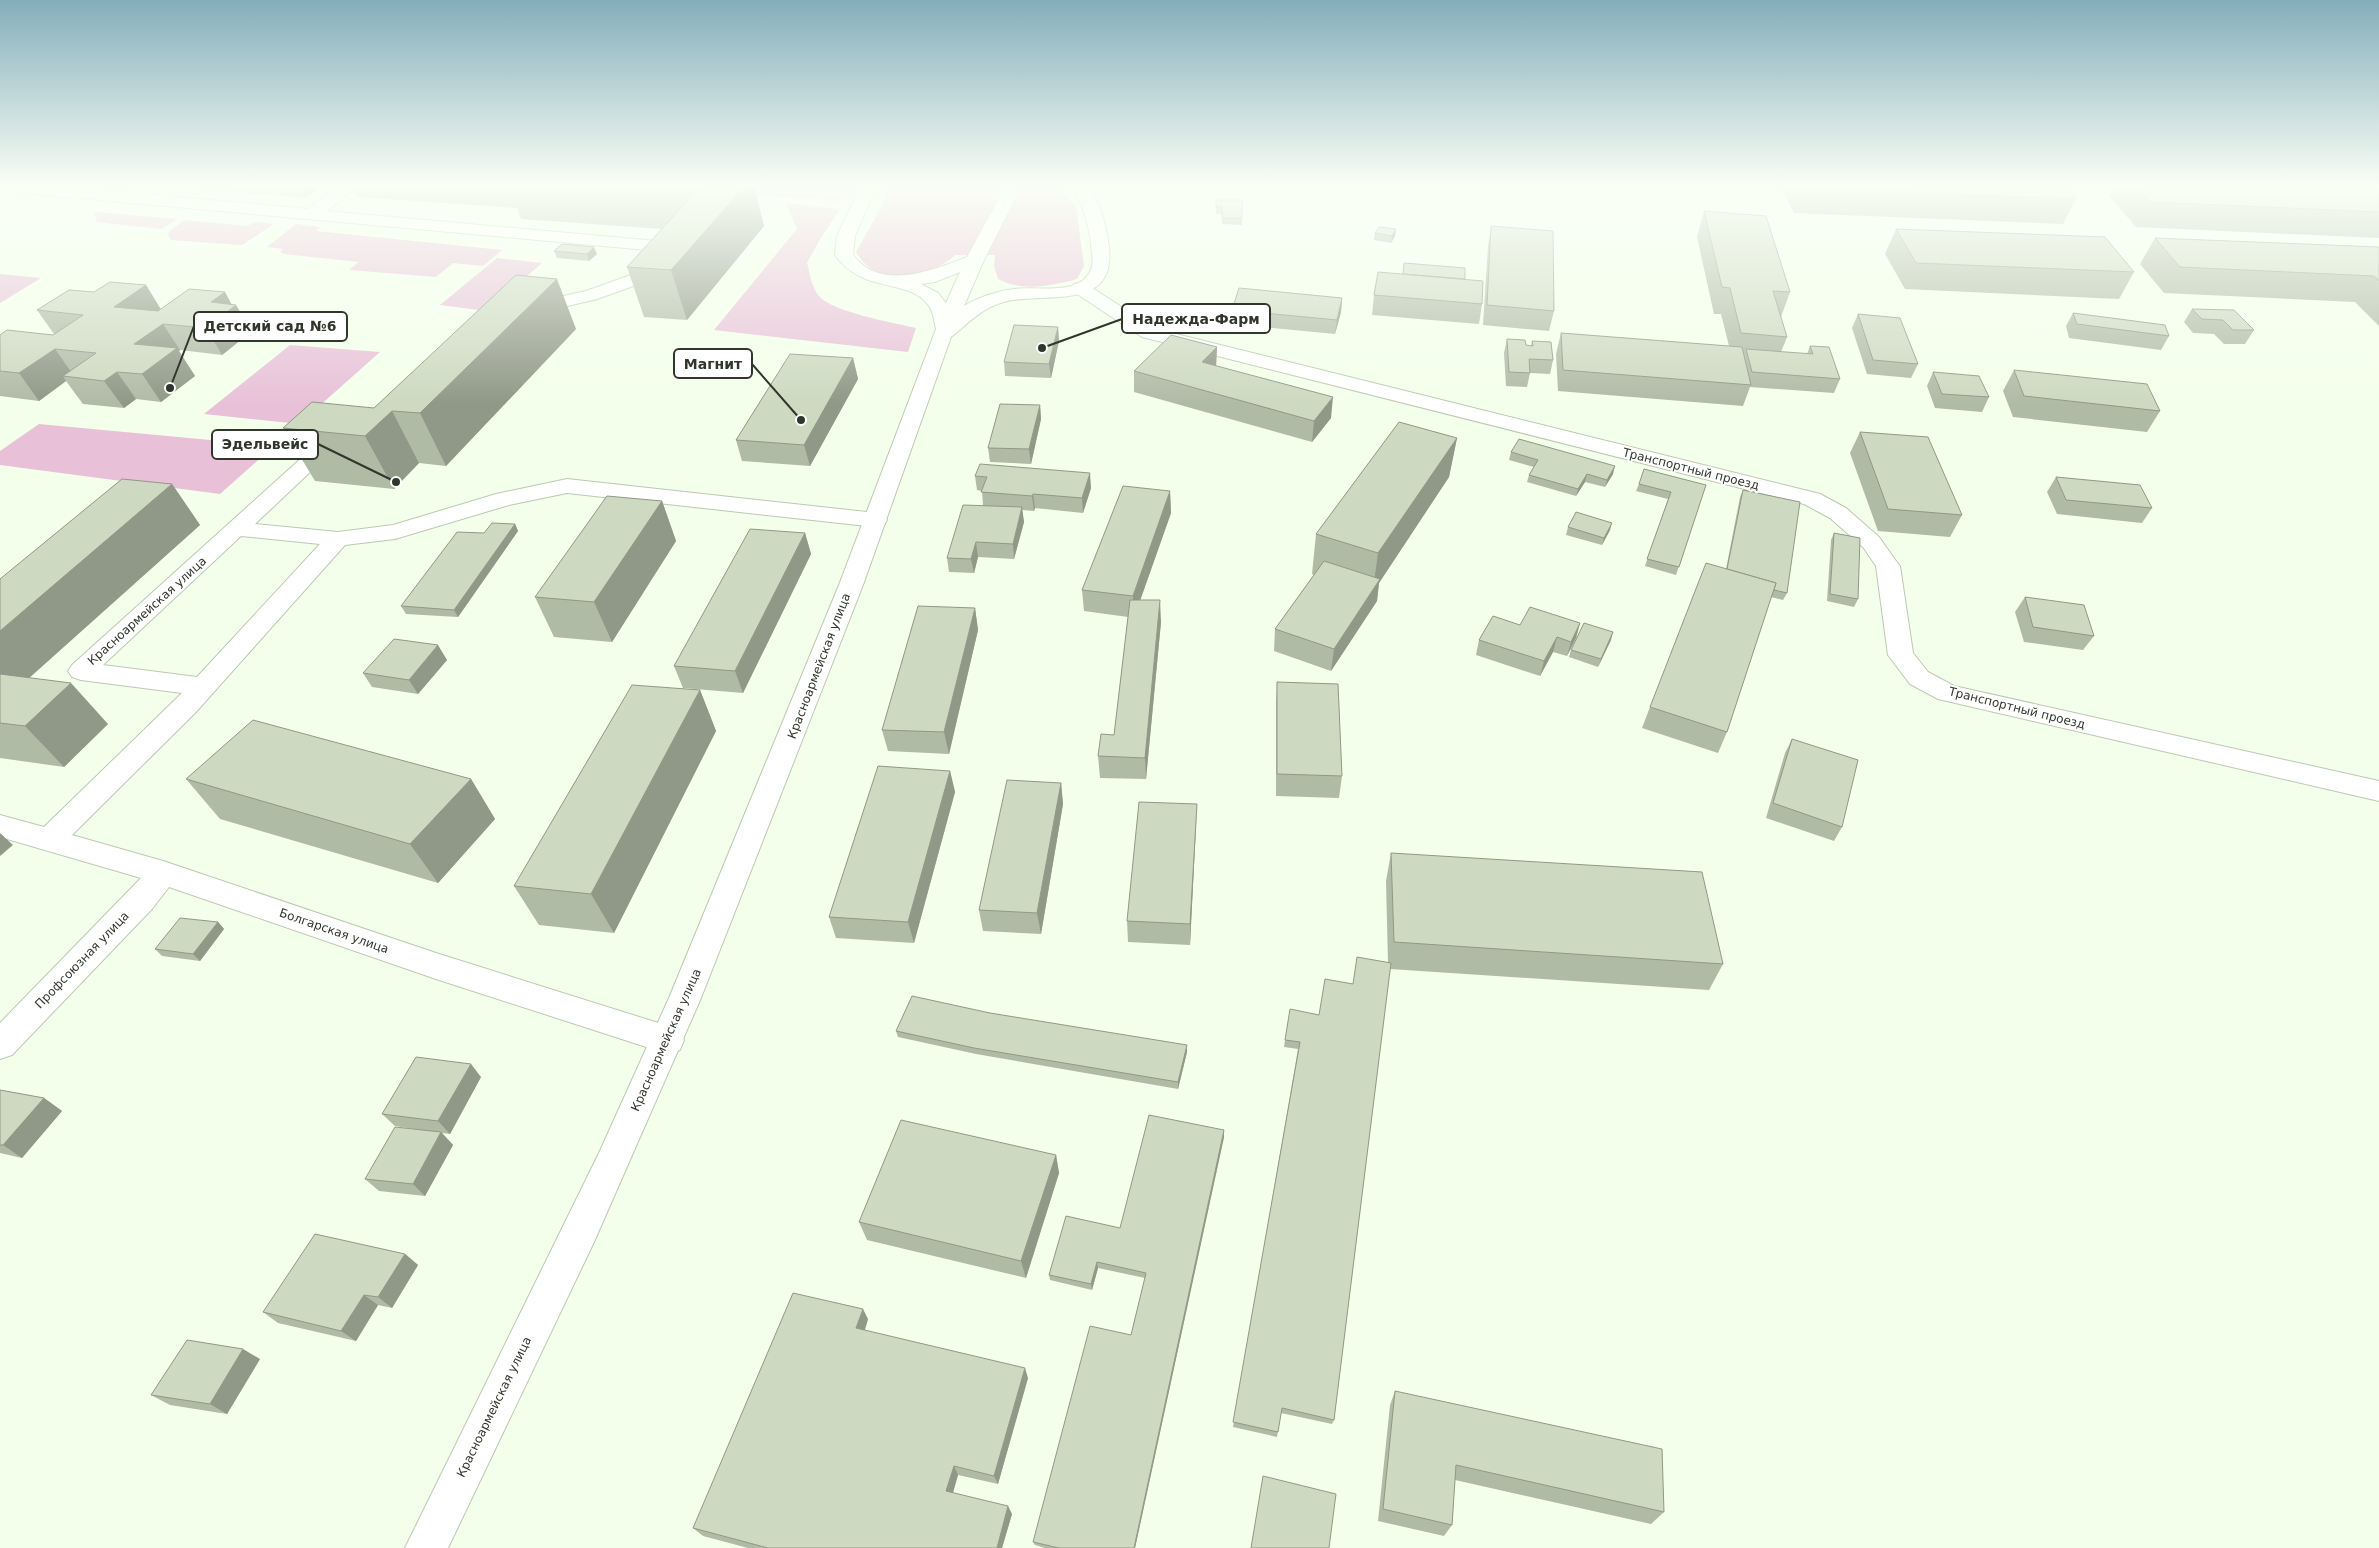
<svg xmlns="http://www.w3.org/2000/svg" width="2379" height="1548" viewBox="0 0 2379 1548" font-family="'DejaVu Sans',sans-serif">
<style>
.green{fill:#e8c1d8}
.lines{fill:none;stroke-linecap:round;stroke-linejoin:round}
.minor-casing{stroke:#bcc9b1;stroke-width:2}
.secondary-casing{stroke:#bcc9b1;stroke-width:2}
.minor{fill:#fff;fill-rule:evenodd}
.secondary{fill:#fff;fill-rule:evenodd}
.wall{fill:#b0bba6}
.shaded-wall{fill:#909887}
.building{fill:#cdd9c1;stroke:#909887}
.labels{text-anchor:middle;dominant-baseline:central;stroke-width:4;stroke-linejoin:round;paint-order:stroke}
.street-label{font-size:12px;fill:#31362c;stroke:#fff}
.leader{fill:none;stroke:#31362c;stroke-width:2}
.callout-dot{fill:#31362c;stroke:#fff;stroke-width:2}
.callout{fill:#fff;stroke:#31362c;stroke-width:2}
.callout-label{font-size:14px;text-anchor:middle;font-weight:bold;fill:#31362c}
</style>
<rect width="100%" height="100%" fill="#f4ffeb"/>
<g class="green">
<path d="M759,187H858L852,196L840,201L750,195Z"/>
<path d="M890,187H1056L1076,206L1084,266L1077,279C1050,286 1023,292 998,279L994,266L995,255H955C928,280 876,288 856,252L883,204Z"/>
<path d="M786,203L840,209L819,241L807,263C810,274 812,288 819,296C832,312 895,323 916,328L908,352L714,330L797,229Z"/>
<path d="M97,212L177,219L162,229L95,222L97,217L94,215Z"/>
<path d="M184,220L247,226L255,222L274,224L242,245L171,240L168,234L171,230Z"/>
<path d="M296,224L320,227L316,231L502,250L483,266L453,263L436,277L349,270L359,262L284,254L280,252L283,249L267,247Z"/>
<path d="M497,258L542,263L487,311L440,305Z"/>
<path d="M0,274L41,278L0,303Z"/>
<path d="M290,345L380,352L299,424L204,414Z"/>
<path d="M39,424L274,446L220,494L0,465V451Z"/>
</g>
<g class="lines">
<defs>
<g id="minor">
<path d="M3,187H68L308,209L337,187H356L327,211L657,241L663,242L666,246L653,279L597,299L530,315L523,313L521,309L523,305L586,291L639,272L647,250L11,192Z"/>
<path d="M1080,283L1086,284L1156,329L1820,494L1846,508L1879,537L1896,561L1900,566L1913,653L1928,672L1954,686L2379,781V801L1938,699L1910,684L1888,655L1876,566L1863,547L1830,518L1804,504L1142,337L1074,292L1071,288L1074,284Z"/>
<path d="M334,433L341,435L345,439L341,443L255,524L338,532L393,525L496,494L567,479L876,513L884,515L887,520L884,525L876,527L567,493L509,505L395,539L345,545L196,712L72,835L163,861L439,954L668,1026L680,1030L684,1040L680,1050L668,1054L439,980L169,887L152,909L12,1055L0,1059V1023L141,878L0,837V815L44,827L182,693L81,680L72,677L68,671L72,665L327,435ZM241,536L320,544L197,677L103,665Z"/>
</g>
<path id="secondary" d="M860,187H876L855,236L853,255C881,292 933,270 967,257L1005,187H1021L984,260L964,306C979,297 997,291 1014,289C1036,286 1073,295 1088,275C1095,266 1092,255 1091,245C1089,225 1083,204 1072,187H1088C1101,205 1107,227 1109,248C1116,313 1042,291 1004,302C981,308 968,324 951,337L863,585L701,998L594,1242L448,1548H405L599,1153L669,998L839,585L936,329C934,322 934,313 929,306C909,277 863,295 835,255L837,236ZM960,272L946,303L938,293L921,284L935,282Z"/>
</defs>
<use href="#minor" class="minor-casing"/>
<use href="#secondary" class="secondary-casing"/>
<use href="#minor" class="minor"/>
<use href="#secondary" class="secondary"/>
</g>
<g class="wall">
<path d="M187,187H321L305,198Z"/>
<path d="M352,187H754L764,226L687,320L644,317L627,267L662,229L521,219L517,208L357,197Z"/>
<path d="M1781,187H2067L2076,199L2063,224L1794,213Z"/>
<path d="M2115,187H2379V238L2136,227L2110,197Z"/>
<path d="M1216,200H1242V225L1222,224V214H1216Z"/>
<path d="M1704,211L1790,292L1781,317L1787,337L1781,352L1807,354L1810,346L1840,379L1834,393L1750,387L1743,406L1558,391L1556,354L1561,333L1729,346L1721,314H1714L1697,237Z"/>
<path d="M1491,226L1554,311L1549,331L1483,325L1488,246Z"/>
<path d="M1396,229L1395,236L1391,243L1374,240L1375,233Z"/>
<path d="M1896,229L2134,272L2119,299L1905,289L1885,254Z"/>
<path d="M2155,238L2379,247V326L2355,302L2164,293L2140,264Z"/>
<path d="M554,251L597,254L589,261L557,258Z"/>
<path d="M1403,274L1465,280L1482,304L1479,324L1372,315L1374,295Z"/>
<path d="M146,285L161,309L232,304L252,331L222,355L180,350L179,351L195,376L161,402L136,399L124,408L83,404L66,381L39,401L0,396V335H53L54,334L37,310L94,292Z"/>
<path d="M1342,298L1341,312L1335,334L1232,324V310Z"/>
<path d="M2192,309L2254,330L2245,344H2224L2214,334L2193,333L2184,322Z"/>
<path d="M2073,313L2169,336L2161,350L2069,338L2066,326Z"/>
<path d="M1858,314L1918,364L1911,378L1867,374L1852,328Z"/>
<path d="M1058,327L1059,341L1051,378L1005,376L1004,362Z"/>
<path d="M576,329L446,466L419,463L394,489L315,481L283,428L374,408Z"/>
<path d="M1507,339L1526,345L1531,346L1532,341L1553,360L1550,374L1530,373L1527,387L1506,386L1504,353Z"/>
<path d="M1217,347L1216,366L1331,418L1312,442L1134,392V371Z"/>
<path d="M853,358L858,379L810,466L742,461L736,440Z"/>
<path d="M2014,370L2160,411L2147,432L2013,417L2003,391Z"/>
<path d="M1933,372L1989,397L1982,412L1935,408L1927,386Z"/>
<path d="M1040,405L1041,419L1031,464L990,462L988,448Z"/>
<path d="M1860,432L1962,515L1950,537L1878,531L1850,453Z"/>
<path d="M1457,438L1449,477L1379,583L1377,601L1331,671L1274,651L1275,629L1314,575L1312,574L1316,534Z"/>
<path d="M1511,452L1613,474L1605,487L1585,482L1576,496L1527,482L1529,475L1534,467L1509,460Z"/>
<path d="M975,476L1091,488L1083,513L1035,508L1034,511L1022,510L1024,522L1014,559L978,557L974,573L949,572L947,558L983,506L982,491L977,490Z"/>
<path d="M2056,477L2152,508L2142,523L2057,514L2047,492Z"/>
<path d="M172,484L200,525L29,678L108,724L64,767L0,758V579Z"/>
<path d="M1639,484L1706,485L1676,575L1645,566L1668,499L1636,491Z"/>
<path d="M1743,490L1787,593L1783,600L1771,597L1727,732L1718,753L1642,728L1650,707L1726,569L1740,497Z"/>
<path d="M1170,491L1171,513L1140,600L1161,622L1146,779L1100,778L1098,756L1114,735L1128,617L1084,611L1082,590Z"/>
<path d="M662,501L676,541L612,642L554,637L535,597Z"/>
<path d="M515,524L518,531L458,617L406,614L401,606L484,533Z"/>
<path d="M1568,527L1610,530L1602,545L1566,535Z"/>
<path d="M805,533L811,554L743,693L683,688L674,666Z"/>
<path d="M1834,533L1858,599L1854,607L1827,601L1831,540Z"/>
<path d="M2025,597L2094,636L2083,650L2024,642L2015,612Z"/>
<path d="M975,608L978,630L949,754L888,751L882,730Z"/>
<path d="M1580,623L1576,638L1567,656L1553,652L1540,676L1476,655L1479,640Z"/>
<path d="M1611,640L1598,667L1569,657L1571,650Z"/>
<path d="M447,660L418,694L372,687L363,673Z"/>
<path d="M1277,682L1342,776L1339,798L1276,796V704Z"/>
<path d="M700,690L716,731L614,933L539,925L514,886Z"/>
<path d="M1792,739L1842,827L1834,841L1766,818L1785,753Z"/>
<path d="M950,771L955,792L914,943L836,938L829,917Z"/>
<path d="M186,779H471L495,819L438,883L220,819Z"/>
<path d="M1061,783L1063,804L1041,934L983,931L979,910Z"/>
<path d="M1196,825L1190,945L1128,942L1127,921Z"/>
<path d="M1391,853L1723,964L1709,990L1390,969L1334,1420L1332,1424L1281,1413L1277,1437L1233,1427L1298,1049L1284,1047L1285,1040L1319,1015L1353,984L1388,963L1386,881Z"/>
<path d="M218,922L224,929L200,961L162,956L155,949Z"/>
<path d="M990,1013L1187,1052L1178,1089L976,1054L898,1037L896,1031Z"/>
<path d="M481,1077L450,1134L442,1133L453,1145L425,1196L379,1191L365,1179L421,1130L395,1126L382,1114Z"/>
<path d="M0,1090L44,1098L62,1111L22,1158L0,1153Z"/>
<path d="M1224,1137L1135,1548H1045L1035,1545L1033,1542L1131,1335L1145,1278L1098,1268L1092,1290L1050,1280L1049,1275L1120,1228Z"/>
<path d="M1056,1155L1059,1173L1026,1278L867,1240L859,1222Z"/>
<path d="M405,1254L418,1265L392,1308L378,1305L356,1341L278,1323L263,1312Z"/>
<path d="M868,1319L865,1330L1028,1378L998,1484L958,1475L953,1493L1012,1514L1002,1548H748L703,1536L693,1528Z"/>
<path d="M260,1359L227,1414L170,1405L151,1395Z"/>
<path d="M1395,1391L1664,1512L1651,1524L1455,1480L1452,1525L1444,1536L1378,1521L1390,1405Z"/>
</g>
<g class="shaded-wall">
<path d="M300,187H321L305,198Z"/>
<path d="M744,187H754L764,226L687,320L671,270Z"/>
<path d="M1396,229L1395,236L1391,243L1392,236Z"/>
<path d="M594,247L597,254L589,261L587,254Z"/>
<path d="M557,279L576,329L446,466L420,413Z"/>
<path d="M146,285L162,312L114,307Z"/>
<path d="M225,292L233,307L236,305L252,331L222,355L206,328L211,302Z"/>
<path d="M1342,298L1341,312L1335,334L1337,320Z"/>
<path d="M163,324L180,350L179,351L195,376L161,402L142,374L134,344Z"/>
<path d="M1058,327L1059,341L1051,378L1049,364Z"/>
<path d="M1217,347L1216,367L1202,362Z"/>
<path d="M55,349L74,376H63L66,381L39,401L19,373Z"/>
<path d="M853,358L858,379L810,466L804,445Z"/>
<path d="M117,372L136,399L124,408L104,381Z"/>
<path d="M1333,397L1331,418L1312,442L1314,421Z"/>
<path d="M1040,405L1041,419L1031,464L1029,449Z"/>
<path d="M392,411L419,463L394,489L365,436Z"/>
<path d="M1457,438L1449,477L1379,583L1377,601L1331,671L1334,649L1373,590L1378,553Z"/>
<path d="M1615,466L1613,474L1605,487L1607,480Z"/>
<path d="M1090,473L1091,488L1083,513L1082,498Z"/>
<path d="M1587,474L1585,482L1576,496L1578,489Z"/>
<path d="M172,484L200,525L0,704V631Z"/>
<path d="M1170,491L1171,513L1134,618L1133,596Z"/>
<path d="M1033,494L1035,508L1034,511L1032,496Z"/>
<path d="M662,501L676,541L612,642L594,602Z"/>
<path d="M1022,507L1024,522L1014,559L1013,544Z"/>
<path d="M1612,523L1610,530L1602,545L1604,538Z"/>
<path d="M515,524L518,531L458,617L454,610Z"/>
<path d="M805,533L811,554L743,693L735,671Z"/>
<path d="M976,542L978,557L974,573L971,559Z"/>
<path d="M1160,600L1161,622L1146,779L1145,758Z"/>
<path d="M975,608L978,630L949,754L944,732Z"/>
<path d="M1580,623L1576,638L1567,656L1571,642Z"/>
<path d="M1613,632L1611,640L1598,667L1601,659Z"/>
<path d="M1557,637L1553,652L1540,676L1544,661Z"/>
<path d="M438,645L447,660L418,694L409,680Z"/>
<path d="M71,683L108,724L64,767L25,726Z"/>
<path d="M700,690L716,731L614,933L591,894Z"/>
<path d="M950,771L955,792L914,943L908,922Z"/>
<path d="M471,779L495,819L438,883L410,844Z"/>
<path d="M1061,783L1063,804L1041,934L1037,913Z"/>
<path d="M1197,804L1196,825L1190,945V924Z"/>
<path d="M0,833L13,845L0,856Z"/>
<path d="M218,922L224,929L200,961L193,954Z"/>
<path d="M1187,1045V1052L1178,1089V1082Z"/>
<path d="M471,1064L481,1077L450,1134L438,1121Z"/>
<path d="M44,1098L62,1111L22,1158L3,1145Z"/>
<path d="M1224,1130V1137L1135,1548H1134Z"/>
<path d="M441,1132L453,1145L425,1196L413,1184Z"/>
<path d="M1056,1155L1059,1173L1026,1278L1021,1261Z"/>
<path d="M405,1254L418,1265L392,1308L378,1297Z"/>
<path d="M1097,1262L1098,1268L1092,1290L1091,1284Z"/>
<path d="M364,1295L378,1305L356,1341L341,1331Z"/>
<path d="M863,1309L868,1319L862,1338L856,1328Z"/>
<path d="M243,1349L260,1359L227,1414L210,1404Z"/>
<path d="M1025,1368L1028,1378L998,1484L994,1476Z"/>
<path d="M954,1466L958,1475L951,1499L946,1491Z"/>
<path d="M1008,1506L1012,1514L1002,1548H997Z"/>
</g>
<g class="building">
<path d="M700,187H744L671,270L627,267Z"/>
<path d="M1803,187H2067L2076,199L1803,188Z"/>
<path d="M2137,187H2379V212L2150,202Z"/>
<path d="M1216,200H1242V218H1222V207H1216Z"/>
<path d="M1704,211L1766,216L1790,292L1773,291L1787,337L1741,333L1730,288L1722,287Z"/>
<path d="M1491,226L1553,231L1554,311L1487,305Z"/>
<path d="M1379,227L1396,229L1392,236L1375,233Z"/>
<path d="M1896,229L2105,237L2134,272L1916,263Z"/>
<path d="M2155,238L2379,247V281L2374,276L2180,267Z"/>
<path d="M562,244L594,247L587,254L554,251Z"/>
<path d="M1404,263L1465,268V279L1403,274Z"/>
<path d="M1378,272L1483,281L1482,304L1374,295Z"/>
<path d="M516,275L557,279L420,413L392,411L365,436L283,428L312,402L374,408Z"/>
<path d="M110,282L146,285L114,307L158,311L189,289L225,292L211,302L236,305L206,328L163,324L134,344L177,348L142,374L117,372L104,381L63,376L96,353L55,349L19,373L0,371V335L7,330L53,335L83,315L37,310L69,290L94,292Z"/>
<path d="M1239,288L1342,298L1337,320L1232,310Z"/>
<path d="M2192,309L2234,310L2254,330H2233L2223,320L2202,319Z"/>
<path d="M2073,313L2165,325L2169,336L2077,324Z"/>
<path d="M1858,314L1900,318L1918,364L1873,360Z"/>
<path d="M1014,325L1058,327L1049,364L1004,362Z"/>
<path d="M1561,333L1742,347L1751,385L1563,370Z"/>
<path d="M1171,335L1217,347L1202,362L1333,397L1314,421L1134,371Z"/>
<path d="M1507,339L1525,340L1526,345L1533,346L1532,341L1551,342L1553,360L1529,359L1530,373L1509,372Z"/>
<path d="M1810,346L1829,347L1840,379L1752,372L1746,349L1813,354Z"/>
<path d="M790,354L853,358L804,445L736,440Z"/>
<path d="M2014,370L2147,384L2160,411L2024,396Z"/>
<path d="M1933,372L1979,376L1989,397L1942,394Z"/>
<path d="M1000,404L1040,405L1029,449L988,448Z"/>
<path d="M1399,422L1457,438L1378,553L1316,534Z"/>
<path d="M1860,432L1928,437L1962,515L1888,509Z"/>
<path d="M1519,439L1615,466L1607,480L1587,474L1578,489L1529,475L1538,460L1511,452Z"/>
<path d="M980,464L1090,473L1082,498L1033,494L1032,496L981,492L987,477L975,476Z"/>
<path d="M1644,469L1706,485L1679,567L1647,559L1671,492L1639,484Z"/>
<path d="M2056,477L2140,485L2152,508L2066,500Z"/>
<path d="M122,479L172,484L0,631V579Z"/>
<path d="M1123,486L1170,491L1133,596L1082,590Z"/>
<path d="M1743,490L1800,502L1787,593L1774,590L1776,583L1727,569Z"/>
<path d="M607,496L662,501L594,602L535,597Z"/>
<path d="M963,505L1022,507L1013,544L976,542L971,559L947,558Z"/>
<path d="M1576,512L1612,523L1604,538L1568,527Z"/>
<path d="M492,523L515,524L454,610L401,606L457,532L484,533Z"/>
<path d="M750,529L805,533L735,671L674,666Z"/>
<path d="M1834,533L1860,538L1858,599L1830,594Z"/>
<path d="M1324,561L1380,579L1334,649L1275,629Z"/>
<path d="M1706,563L1776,583L1727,732L1650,707Z"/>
<path d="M2025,597L2084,605L2094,636L2033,627Z"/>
<path d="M1130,600H1160L1145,758L1098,756L1101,734L1114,735Z"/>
<path d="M918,606L975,608L944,732L882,730Z"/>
<path d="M1530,607L1580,623L1571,642L1557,637L1544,661L1479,640L1493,616L1520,625Z"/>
<path d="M1584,623L1613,632L1601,659L1571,650Z"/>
<path d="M394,639L438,645L409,680L363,673Z"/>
<path d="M0,674L71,683L25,726L0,723Z"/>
<path d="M1277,682L1338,684L1342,776L1277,774Z"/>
<path d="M632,685L700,690L591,894L514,886Z"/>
<path d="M253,720L471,779L410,844L186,779Z"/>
<path d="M1792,739L1858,760L1842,827L1773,803Z"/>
<path d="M878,766L950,771L908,922L829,917Z"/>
<path d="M1007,780L1061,783L1037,913L979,910Z"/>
<path d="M1139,802L1197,804L1190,924L1127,921Z"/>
<path d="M1391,853L1702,872L1723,964L1394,942Z"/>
<path d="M180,918L218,922L193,954L155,949Z"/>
<path d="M1357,957L1391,963L1334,1420L1282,1408L1278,1432L1233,1422L1300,1042L1285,1040L1290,1009L1319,1015L1325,979L1353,984Z"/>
<path d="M912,996L990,1013L1187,1045L1178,1082L974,1048L896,1031Z"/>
<path d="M416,1057L471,1064L438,1121L382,1114Z"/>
<path d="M0,1090L44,1098L3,1145H0Z"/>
<path d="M1149,1115L1224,1130L1134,1548H1059L1033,1542L1090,1326L1131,1335L1146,1273L1097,1262L1091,1284L1049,1275L1066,1216L1120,1228Z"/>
<path d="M901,1120L1056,1155L1021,1261L859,1222Z"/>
<path d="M395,1127L441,1132L413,1184L365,1179Z"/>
<path d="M315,1234L405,1254L378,1297L364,1295L341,1331L263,1312Z"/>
<path d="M793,1293L863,1309L856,1328L1025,1368L994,1476L954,1466L946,1491L1008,1506L997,1548H768L693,1528Z"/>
<path d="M187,1340L243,1349L210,1404L151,1395Z"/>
<path d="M1395,1391L1662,1449L1664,1512L1456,1465L1452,1525L1383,1509Z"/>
<path d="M1263,1476L1336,1494L1329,1548H1251Z"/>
</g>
<linearGradient id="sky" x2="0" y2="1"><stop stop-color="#84aebb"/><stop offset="0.46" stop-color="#fafff6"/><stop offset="1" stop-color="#fafff6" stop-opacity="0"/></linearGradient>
<rect width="2379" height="404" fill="url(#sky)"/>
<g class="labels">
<g class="street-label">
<text transform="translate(1691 469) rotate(14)">Транспортный проезд</text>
<text transform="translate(147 611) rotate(-42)">Красноармейская улица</text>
<text transform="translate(819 666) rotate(-69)">Красноармейская улица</text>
<text transform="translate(2017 708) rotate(14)">Транспортный проезд</text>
<text transform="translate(334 931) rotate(19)">Болгарская улица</text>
<text transform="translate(82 960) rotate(-46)">Профсоюзная улица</text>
<text transform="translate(666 1040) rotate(-66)">Красноармейская улица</text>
<text transform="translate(494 1407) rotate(-64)">Красноармейская улица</text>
</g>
</g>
<path class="leader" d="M1042 348L1122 319M170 388L194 326M801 420L752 364M396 482L318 444"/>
<g class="callout-dot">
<circle cx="1042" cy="348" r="5"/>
<circle cx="170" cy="388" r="5"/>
<circle cx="801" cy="420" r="5"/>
<circle cx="396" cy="482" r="5"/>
</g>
<g class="callout">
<rect x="1122" y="304" width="148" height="29" rx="5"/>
<rect x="194" y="312" width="153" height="29" rx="5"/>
<rect x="674" y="349" width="78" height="29" rx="5"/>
<rect x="212" y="430" width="106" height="29" rx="5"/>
</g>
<g class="callout-label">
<text x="1196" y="324">Надежда-Фарм</text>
<text x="270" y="331">Детский сад №6</text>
<text x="713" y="369">Магнит</text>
<text x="265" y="449">Эдельвейс</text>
</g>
</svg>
